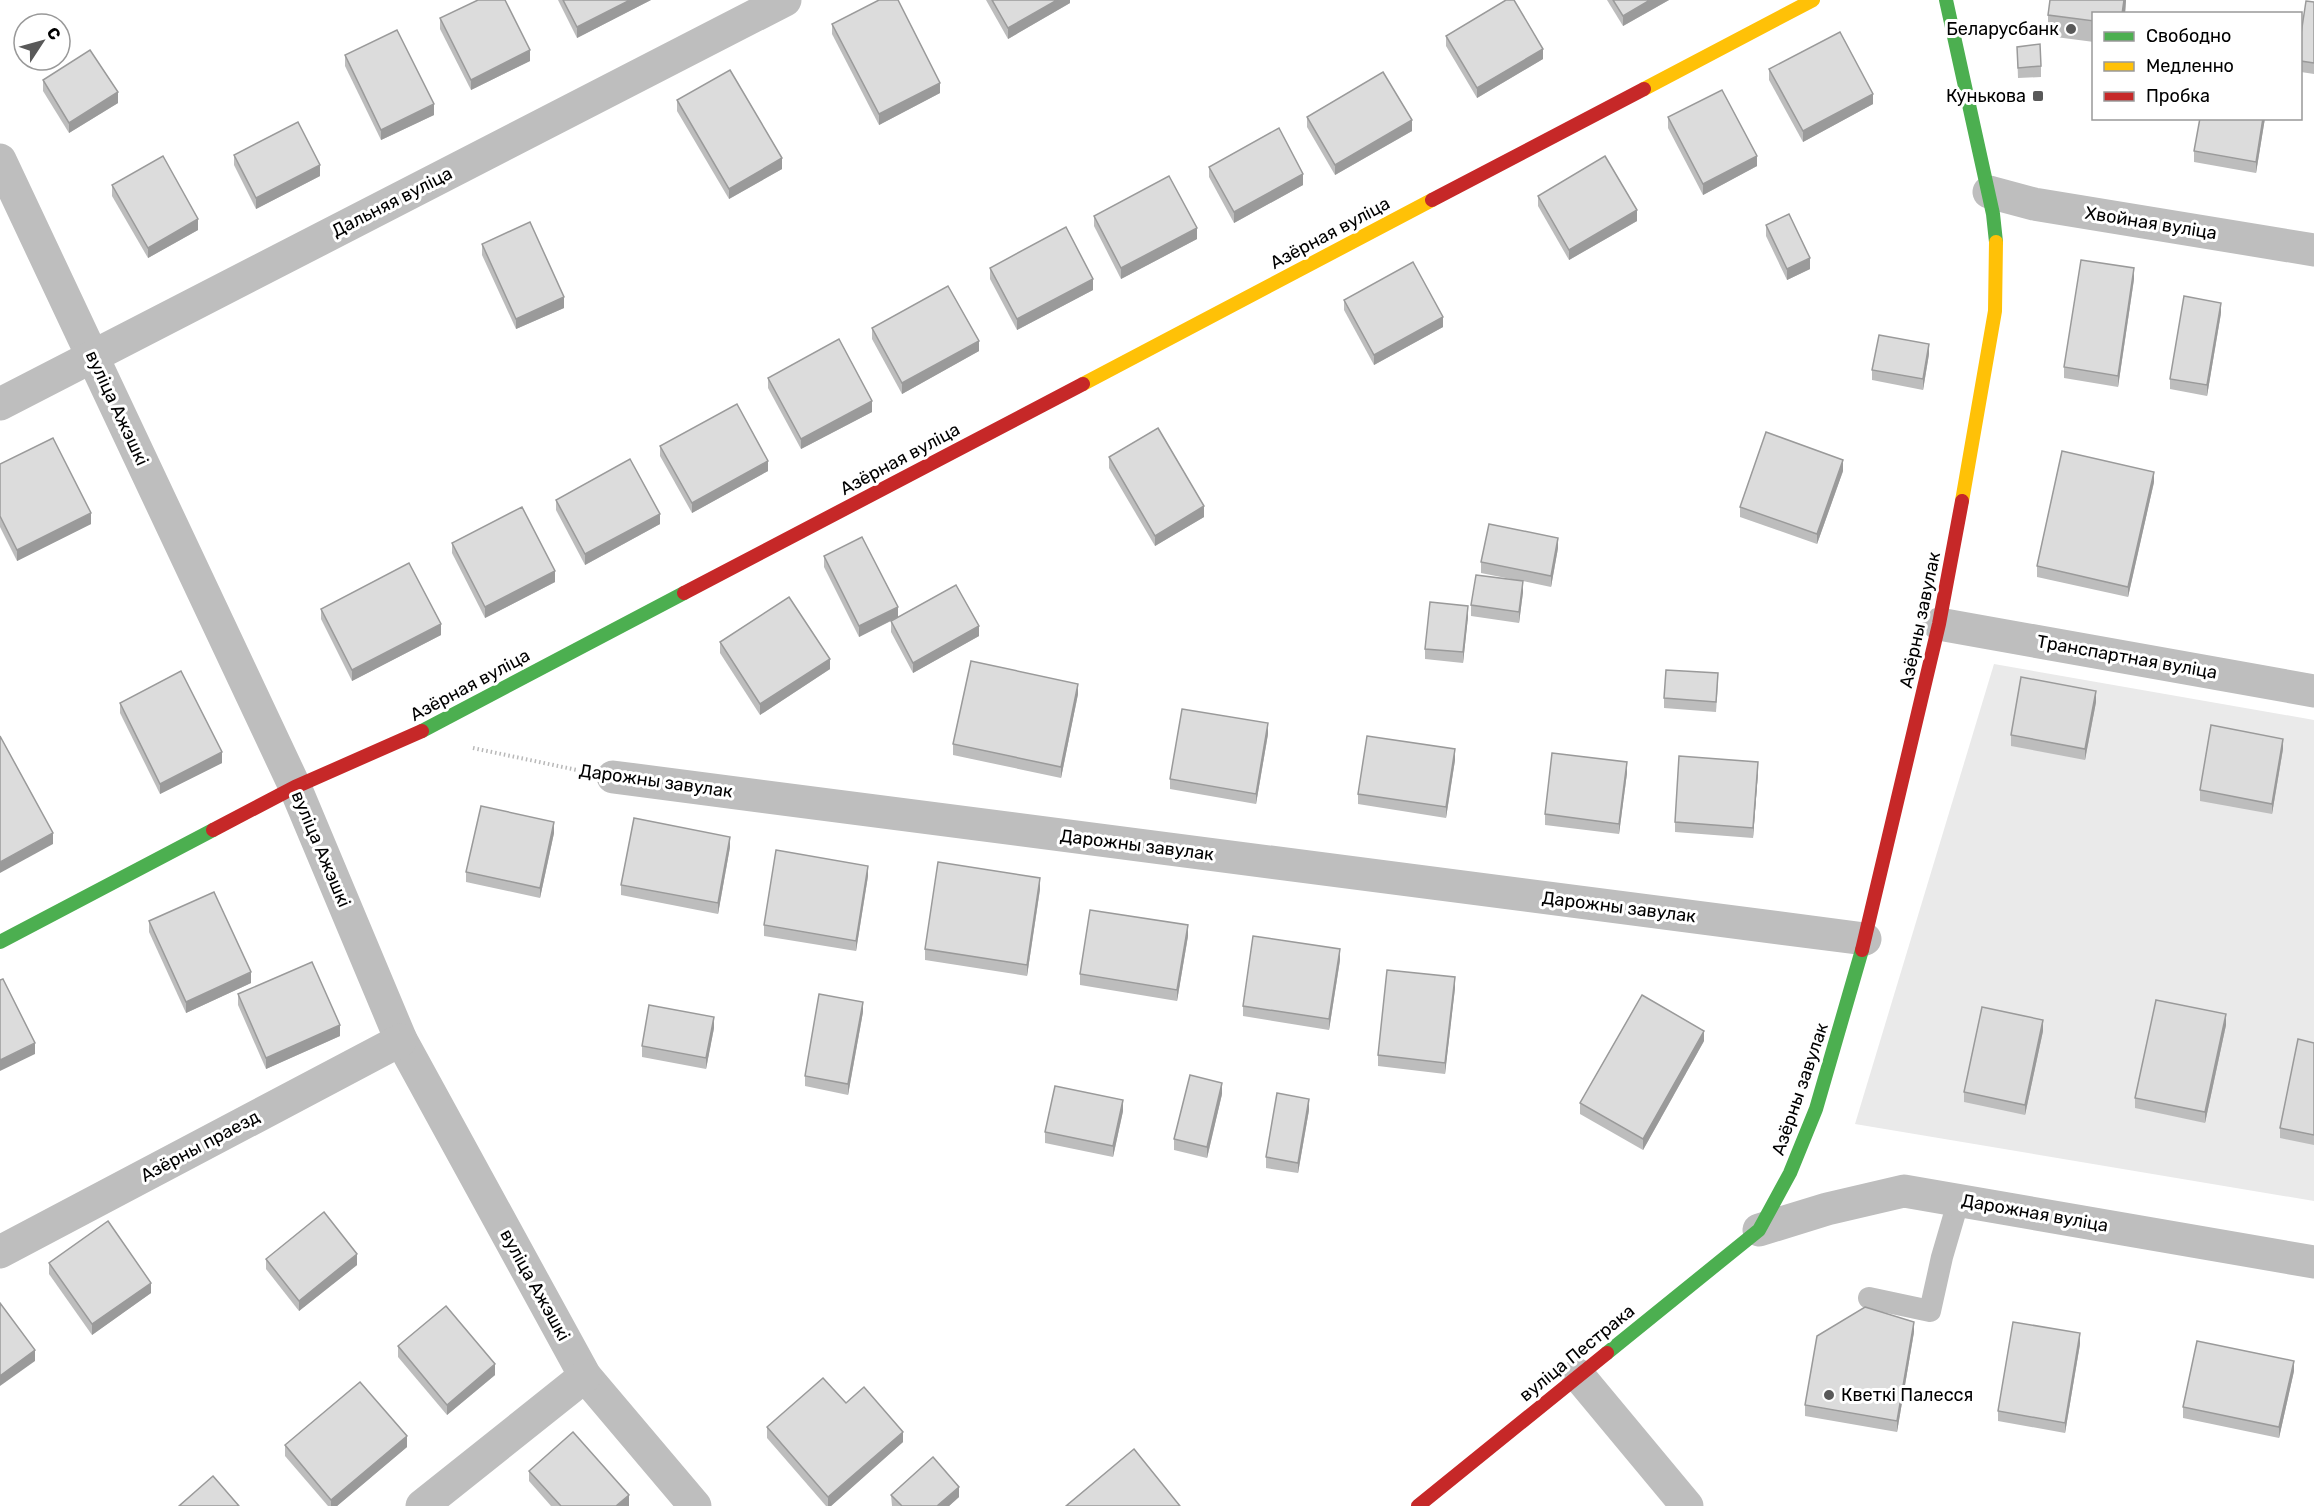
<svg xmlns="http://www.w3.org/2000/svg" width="2314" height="1506" viewBox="0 0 2314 1506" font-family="Rubik,sans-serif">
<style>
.green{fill:#eaeaea}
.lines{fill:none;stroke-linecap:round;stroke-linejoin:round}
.path{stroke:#b8b8b8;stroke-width:4;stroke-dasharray:1.5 3;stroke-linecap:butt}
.lane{stroke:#bebebe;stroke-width:22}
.street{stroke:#bebebe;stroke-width:33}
.fast{stroke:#4caf50;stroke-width:14}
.slow{stroke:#ffc107;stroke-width:14}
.jam{stroke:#c62828;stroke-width:14}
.wall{fill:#bdbdbd}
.shaded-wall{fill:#9a9a9a}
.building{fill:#dcdcdc;stroke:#9a9a9a;stroke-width:1.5}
.poi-dot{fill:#595959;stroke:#fff;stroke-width:2}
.labels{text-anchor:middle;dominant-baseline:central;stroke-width:6;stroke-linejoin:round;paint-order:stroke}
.poi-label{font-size:18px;fill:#000;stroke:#fff;text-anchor:end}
.street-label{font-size:18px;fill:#000;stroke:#fff}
</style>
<rect width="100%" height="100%" fill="#fff"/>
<path class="green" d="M1994,664L2314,720V1201L1855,1124Z"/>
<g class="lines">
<path class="path" d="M473,748L577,770"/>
<path class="lane" d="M1869,1298L1930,1311L1942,1257L1959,1199"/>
<g class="street">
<path d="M0,160L295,787L401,1040L585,1376L695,1506"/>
<path d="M1989,192L2034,204L2314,250"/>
<path d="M0,404L785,0"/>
<path d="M1939,624L2314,691"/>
<path d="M613,777L1865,939"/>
<path d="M1759,1230L1827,1209L1904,1191L2314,1262"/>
<path d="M0,1252L401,1040"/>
<path d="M1578,1375L1687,1506"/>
<path d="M422,1506L585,1376"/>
</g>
<g class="fast">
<path d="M1946,0L1993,214L1996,242"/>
<path d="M422,731L684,593"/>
<path d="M0,942L213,830"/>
<path d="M1607,1353L1759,1230L1790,1173L1816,1109L1862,950"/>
</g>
<g class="slow">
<path d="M1644,89L1813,0"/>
<path d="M1083,384L1432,200"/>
<path d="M1962,501L1995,311L1996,242"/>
</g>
<g class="jam">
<path d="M1432,200L1644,89"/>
<path d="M684,593L1083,384"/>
<path d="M213,830L295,787L422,731"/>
<path d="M1862,950L1939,624L1962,501"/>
<path d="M1418,1506L1607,1353"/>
</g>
</g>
<g class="wall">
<path d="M558,0H651L577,38Z"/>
<path d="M986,0H1070V3L1008,39Z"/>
<path d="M1607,0H1669L1623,26Z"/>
<path d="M2050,0H2126L2125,14H2094V42L2048,36V15Z"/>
<path d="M2314,2V74L2301,72V34Z"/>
<path d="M440,18L530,61L471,90L440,29Z"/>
<path d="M832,24L940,93L879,125L832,34Z"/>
<path d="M1446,36L1543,59L1477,98L1446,46Z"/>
<path d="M2017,47L2041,66V77L2018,78Z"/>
<path d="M345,55L434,115L381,140L345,66Z"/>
<path d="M1769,69L1873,104L1803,142L1769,80Z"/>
<path d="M43,80L118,103L69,133L43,91Z"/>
<path d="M677,100L782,169L729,199L677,111Z"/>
<path d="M1307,117L1412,131L1335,175L1307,127Z"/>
<path d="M1668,117L1757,166L1703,195L1668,128Z"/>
<path d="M2265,118L2256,173L2194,162V151Z"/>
<path d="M234,155L320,176L256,209L234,165Z"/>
<path d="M1209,167L1303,185L1234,223L1209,177Z"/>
<path d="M112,185L198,230L148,258L112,196Z"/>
<path d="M1538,196L1637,221L1569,260L1538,206Z"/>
<path d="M1094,216L1197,239L1121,279L1094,226Z"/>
<path d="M1766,225L1810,269L1787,280L1766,236Z"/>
<path d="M482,244L564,308L516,329L482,255Z"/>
<path d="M990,268L1093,290L1017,330L990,279Z"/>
<path d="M2134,279L2118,387L2064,378V367Z"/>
<path d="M1344,300L1443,327L1374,365L1344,310Z"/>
<path d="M2221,313L2207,396L2170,389V379Z"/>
<path d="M872,328L979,351L902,394L872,339Z"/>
<path d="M1929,354L1923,390L1872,380V370Z"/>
<path d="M768,378L872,412L801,449L768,388Z"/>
<path d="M660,446L768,471L692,513L660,456Z"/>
<path d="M1109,457L1204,517L1155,546L1109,468Z"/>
<path d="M0,464L91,524L17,561L0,527Z"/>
<path d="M1843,471L1817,544L1740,517V507Z"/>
<path d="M2154,482L2128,597L2037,577V566Z"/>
<path d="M556,500L660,524L585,565L556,510Z"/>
<path d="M452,543L555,582L485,618L452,553Z"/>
<path d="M1558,548L1551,587L1523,581V592L1519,623L1471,616V605L1521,581L1481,573V562Z"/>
<path d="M824,556L898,617L979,636L913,673L891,632V621L895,619L859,637L824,567Z"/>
<path d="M321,609L441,635L352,681L321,619Z"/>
<path d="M1468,617L1463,663L1425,659V649Z"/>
<path d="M720,642L830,669L760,715L720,653Z"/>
<path d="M1718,684L1716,712L1664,708V698Z"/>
<path d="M1078,694L1061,778L953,755V744Z"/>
<path d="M2096,702L2085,760L2011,746V735Z"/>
<path d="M120,703L222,763L160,794L120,713Z"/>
<path d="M1268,734L1256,804L1170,789V779Z"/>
<path d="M2283,749L2272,814L2200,801V790Z"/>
<path d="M1455,760L1446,818L1358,804V794Z"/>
<path d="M1627,773L1619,834L1545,825V814Z"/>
<path d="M1758,773L1753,838L1675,832V822Z"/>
<path d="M554,833L540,898L466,882V872Z"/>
<path d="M730,847L718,914L621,895V885Z"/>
<path d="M868,876L856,951L764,936V925Z"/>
<path d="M1040,889L1027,976L925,960V949Z"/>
<path d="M149,921L251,983L186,1013L149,932Z"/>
<path d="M1188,936L1177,1001L1080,985V974Z"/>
<path d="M1340,960L1329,1030L1243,1016V1006Z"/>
<path d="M1455,988L1445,1074L1378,1066V1055Z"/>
<path d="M238,994L340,1036L266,1069L238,1005Z"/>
<path d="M863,1012L848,1095L805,1086V1076Z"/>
<path d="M2226,1025L2205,1123L2135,1108V1098Z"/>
<path d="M714,1028L706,1069L642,1057V1046Z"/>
<path d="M2043,1031L2025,1115L1964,1102V1092Z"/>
<path d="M1704,1041L1643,1150L1580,1114V1103Z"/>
<path d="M2314,1043V1145L2280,1138V1128Z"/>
<path d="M1222,1094L1207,1158L1174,1150V1139Z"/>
<path d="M1309,1110L1298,1173L1266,1168V1157Z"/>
<path d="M1123,1111L1113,1157L1045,1143V1132Z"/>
<path d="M266,1259L357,1265L299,1311L266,1269Z"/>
<path d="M49,1263L151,1293L92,1335L49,1274Z"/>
<path d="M1914,1332L1897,1432L1805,1416V1405Z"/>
<path d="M2080,1344L2065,1433L1998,1421V1411Z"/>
<path d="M398,1346L495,1375L447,1415L398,1357Z"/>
<path d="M2294,1371L2279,1438L2183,1418V1407Z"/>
<path d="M767,1427L903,1442L831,1506H826L767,1438Z"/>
<path d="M285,1445L407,1447L337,1506H328L285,1456Z"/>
<path d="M529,1471L629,1506H551L529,1481Z"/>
<path d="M891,1495L959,1497L949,1506H892Z"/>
</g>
<g class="shaded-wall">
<path d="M630,0H651L577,38V27Z"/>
<path d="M1057,0H1070V3L1008,39V28Z"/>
<path d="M1650,0H1669L1623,26V16Z"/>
<path d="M2124,0H2126L2125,14H2122Z"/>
<path d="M1543,49V59L1477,98V88Z"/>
<path d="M530,50V61L471,90V80Z"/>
<path d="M940,83V93L879,125V114Z"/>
<path d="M118,92V103L69,133V123Z"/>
<path d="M1873,94V104L1803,142V131Z"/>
<path d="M434,104V115L381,140V130Z"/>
<path d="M2263,118H2265L2256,173V162Z"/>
<path d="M1412,120V131L1335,175V165Z"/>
<path d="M1757,156V166L1703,195V184Z"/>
<path d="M782,158V169L729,199V189Z"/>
<path d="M320,165V176L256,209V198Z"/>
<path d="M1303,174V185L1234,223V212Z"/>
<path d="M1637,210V221L1569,260V250Z"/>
<path d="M198,219V230L148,258V248Z"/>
<path d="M1197,228V239L1121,279V268Z"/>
<path d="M1810,258V269L1787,280V269Z"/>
<path d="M2134,268V279L2118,387V376Z"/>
<path d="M1093,279V290L1017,330V319Z"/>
<path d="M564,297V308L516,329V319Z"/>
<path d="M2221,303V313L2207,396V385Z"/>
<path d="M1443,317V327L1374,365V355Z"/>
<path d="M979,341V351L902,394V383Z"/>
<path d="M1929,344V354L1923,390V379Z"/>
<path d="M872,401V412L801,449V439Z"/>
<path d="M1843,460V471L1817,544V534Z"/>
<path d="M768,461V471L692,513V503Z"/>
<path d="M2154,472V482L2128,597V587Z"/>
<path d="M1204,506V517L1155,546V536Z"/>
<path d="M91,513V524L17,561V550Z"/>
<path d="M660,514V524L585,565V554Z"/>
<path d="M1558,538V548L1551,587V576Z"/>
<path d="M555,571V582L485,618V607Z"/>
<path d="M1523,581V592L1519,623V612Z"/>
<path d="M1468,606V617L1463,663V652Z"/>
<path d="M898,607V617L859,637V626Z"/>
<path d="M441,624V635L352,681V670Z"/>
<path d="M979,626V636L913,673V663Z"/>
<path d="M830,659V669L760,715V704Z"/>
<path d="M1078,684V694L1061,778V767Z"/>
<path d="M2096,691V702L2085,760V749Z"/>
<path d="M1268,723V734L1256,804V794Z"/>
<path d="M2283,739V749L2272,814V804Z"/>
<path d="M1455,749V760L1446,818V807Z"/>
<path d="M222,752V763L160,794V784Z"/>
<path d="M1627,762V773L1619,834V824Z"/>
<path d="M1758,762V773L1753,838V828Z"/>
<path d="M554,822V833L540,898V888Z"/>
<path d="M53,833V844L0,873V862Z"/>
<path d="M730,837V847L718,914V903Z"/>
<path d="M868,866V876L856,951V941Z"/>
<path d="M1040,878V889L1027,976V965Z"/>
<path d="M1188,925V936L1177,1001V990Z"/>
<path d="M1340,949V960L1329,1030V1019Z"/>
<path d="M251,972V983L186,1013V1002Z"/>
<path d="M1455,977V988L1445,1074V1063Z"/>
<path d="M863,1002V1012L848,1095V1084Z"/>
<path d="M2226,1014V1025L2205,1123V1112Z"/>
<path d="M714,1017V1028L706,1069V1058Z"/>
<path d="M2043,1020V1031L2025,1115V1105Z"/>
<path d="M340,1025V1036L266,1069V1058Z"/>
<path d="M1704,1031V1041L1643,1150V1139Z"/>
<path d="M35,1043V1054L0,1071V1060Z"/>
<path d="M1222,1083V1094L1207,1158V1147Z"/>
<path d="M1309,1099V1110L1298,1173V1163Z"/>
<path d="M1123,1100V1111L1113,1157V1146Z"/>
<path d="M357,1254V1265L299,1311V1301Z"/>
<path d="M151,1283V1293L92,1335V1324Z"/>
<path d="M1914,1322V1332L1897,1432V1421Z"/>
<path d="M2080,1333V1344L2065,1433V1423Z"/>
<path d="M35,1350V1361L0,1386V1376Z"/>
<path d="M2294,1361V1371L2279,1438V1427Z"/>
<path d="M495,1364V1375L447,1415V1405Z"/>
<path d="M903,1432V1442L831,1506H828V1497Z"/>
<path d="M407,1436V1447L337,1506H331V1500Z"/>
<path d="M959,1487V1497L949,1506H937Z"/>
<path d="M629,1495V1506H616Z"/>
</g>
<g class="building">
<path d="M478,0H505L530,50L471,80L440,18Z"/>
<path d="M563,0H630L577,27Z"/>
<path d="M879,0H898L940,83L879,114L832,24Z"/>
<path d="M992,0H1057L1008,28Z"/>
<path d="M1506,0H1514L1543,49L1477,88L1446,36Z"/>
<path d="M1613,0H1650L1623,16Z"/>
<path d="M2050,0H2124L2122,14H2094V21L2048,15Z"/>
<path d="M2306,1L2314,2V63L2301,61V34Z"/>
<path d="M397,30L434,104L381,130L345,55Z"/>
<path d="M1840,32L1873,94L1803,131L1769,69Z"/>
<path d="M2040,44L2041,66L2018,68L2017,47Z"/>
<path d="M90,50L118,92L69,123L43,80Z"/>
<path d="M730,70L782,158L729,189L677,100Z"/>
<path d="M1383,72L1412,120L1335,165L1307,117Z"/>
<path d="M1722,90L1757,156L1703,184L1668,117Z"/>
<path d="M2200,118H2263L2256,162L2194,151Z"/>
<path d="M298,122L320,165L256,198L234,155Z"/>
<path d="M1279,128L1303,174L1234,212L1209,167Z"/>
<path d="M163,156L198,219L148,248L112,185Z"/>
<path d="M1605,156L1637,210L1569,250L1538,196Z"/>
<path d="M1169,176L1197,228L1121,268L1094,216Z"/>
<path d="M1789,214L1810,258L1787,269L1766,225Z"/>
<path d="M530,222L564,297L516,319L482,244Z"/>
<path d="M1066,227L1093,279L1017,319L990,268Z"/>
<path d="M2081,260L2134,268L2118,376L2064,367Z"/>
<path d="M1413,262L1443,317L1374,355L1344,300Z"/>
<path d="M948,286L979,341L902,383L872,328Z"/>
<path d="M2184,296L2221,303L2207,385L2170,379Z"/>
<path d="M1879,335L1929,344L1923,379L1872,370Z"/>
<path d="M839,339L872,401L801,439L768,378Z"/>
<path d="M737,404L768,461L692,503L660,446Z"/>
<path d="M1158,428L1204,506L1155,536L1109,457Z"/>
<path d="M1766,432L1843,460L1817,534L1740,507Z"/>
<path d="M53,438L91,513L17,550L0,516V464Z"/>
<path d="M2062,451L2154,472L2128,587L2037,566Z"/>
<path d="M630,459L660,514L585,554L556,500Z"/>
<path d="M522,507L555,571L485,607L452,543Z"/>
<path d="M1489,524L1558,538L1551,576L1481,562Z"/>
<path d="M862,537L898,607L859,626L824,556Z"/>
<path d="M409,563L441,624L352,670L321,609Z"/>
<path d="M1476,575L1523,581L1519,612L1471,605Z"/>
<path d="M956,585L979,626L913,663L891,621Z"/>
<path d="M789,597L830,659L760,704L720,642Z"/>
<path d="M1430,602L1468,606L1463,652L1425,649Z"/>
<path d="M971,661L1078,684L1061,767L953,744Z"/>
<path d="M1666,670L1718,673L1716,702L1664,698Z"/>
<path d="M181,671L222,752L160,784L120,703Z"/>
<path d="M2021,677L2096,691L2085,749L2011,735Z"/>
<path d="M1182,709L1268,723L1256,794L1170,779Z"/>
<path d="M2211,725L2283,739L2272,804L2200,790Z"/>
<path d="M0,736L53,833L0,862Z"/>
<path d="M1367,736L1455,749L1446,807L1358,794Z"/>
<path d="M1552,753L1627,762L1619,824L1545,814Z"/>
<path d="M1679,756L1758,762L1753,828L1675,822Z"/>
<path d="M481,806L554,822L540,888L466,872Z"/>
<path d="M634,818L730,837L718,903L621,885Z"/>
<path d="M776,850L868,866L856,941L764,925Z"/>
<path d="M938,862L1040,878L1027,965L925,949Z"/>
<path d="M214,892L251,972L186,1002L149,921Z"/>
<path d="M1090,910L1188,925L1177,990L1080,974Z"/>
<path d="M1253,936L1340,949L1329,1019L1243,1006Z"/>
<path d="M312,962L340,1025L266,1058L238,994Z"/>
<path d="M1387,970L1455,977L1445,1063L1378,1055Z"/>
<path d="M3,979L35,1043L0,1060V980Z"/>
<path d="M819,994L863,1002L848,1084L805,1076Z"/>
<path d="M1642,995L1704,1031L1643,1139L1580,1103Z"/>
<path d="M2156,1000L2226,1014L2205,1112L2135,1098Z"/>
<path d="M649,1005L714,1017L706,1058L642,1046Z"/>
<path d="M1982,1007L2043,1020L2025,1105L1964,1092Z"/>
<path d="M2298,1039L2314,1043V1135L2280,1128Z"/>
<path d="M1190,1075L1222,1083L1207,1147L1174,1139Z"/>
<path d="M1055,1086L1123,1100L1113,1146L1045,1132Z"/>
<path d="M1277,1093L1309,1099L1298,1163L1266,1157Z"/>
<path d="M324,1212L357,1254L299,1301L266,1259Z"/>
<path d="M108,1221L151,1283L92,1324L49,1263Z"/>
<path d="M0,1303L35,1350L0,1376Z"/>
<path d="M446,1306L495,1364L447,1405L398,1346Z"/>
<path d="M1865,1307L1914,1322L1897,1421L1805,1405L1817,1336Z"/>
<path d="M2013,1322L2080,1333L2065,1423L1998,1411Z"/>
<path d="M2197,1341L2294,1361L2279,1427L2183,1407Z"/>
<path d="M823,1378L846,1403L864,1387L903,1432L828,1497L767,1427Z"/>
<path d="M360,1382L407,1436L331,1500L285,1445Z"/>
<path d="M573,1432L629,1495L616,1506H561L529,1471Z"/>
<path d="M1134,1449L1180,1506H1066Z"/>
<path d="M933,1457L959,1487L937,1506H902L891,1495Z"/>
<path d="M213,1476L239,1506H179Z"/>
</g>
<g class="poi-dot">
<circle cx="2071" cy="29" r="6"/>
<rect x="2032" y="90" width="12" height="12" rx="3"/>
<circle cx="1829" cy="1395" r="6"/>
</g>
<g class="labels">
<g class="poi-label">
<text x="2059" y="29">Беларусбанк</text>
<text x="2026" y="96">Кунькова</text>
<text x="1841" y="1395" text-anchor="start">Кветкі Палесся</text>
</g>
<g class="street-label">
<text transform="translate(392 202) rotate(-27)">Дальняя вуліца</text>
<text transform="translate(2151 223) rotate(9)">Хвойная вуліца</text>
<text transform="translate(1330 233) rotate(-28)">Азёрная вуліца</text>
<text transform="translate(117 408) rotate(65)">вуліца Ажэшкі</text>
<text transform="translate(900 459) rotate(-28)">Азёрная вуліца</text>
<text transform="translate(1920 620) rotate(-78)">Азёрны завулак</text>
<text transform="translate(2127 657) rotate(10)">Транспартная вуліца</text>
<text transform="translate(470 685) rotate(-28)">Азёрная вуліца</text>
<text transform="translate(656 781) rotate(8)">Дарожны завулак</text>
<text transform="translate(1137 845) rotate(7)">Дарожны завулак</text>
<text transform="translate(321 849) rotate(67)">вуліца Ажэшкі</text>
<text transform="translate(1619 907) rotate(7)">Дарожны завулак</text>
<text transform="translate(1800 1089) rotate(-71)">Азёрны завулак</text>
<text transform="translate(200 1146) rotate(-28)">Азёрны праезд</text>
<text transform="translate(2035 1213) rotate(10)">Дарожная вуліца</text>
<text transform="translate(535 1285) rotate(61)">вуліца Ажэшкі</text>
<text transform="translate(1577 1353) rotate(-39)">вуліца Пестрака</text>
</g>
</g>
<rect x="2092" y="12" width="210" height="108" fill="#ffffff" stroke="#999999" stroke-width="1.5"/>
<rect x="2104" y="32" width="30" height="9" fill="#4caf50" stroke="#999999" stroke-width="1.5"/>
<text x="2146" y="42" font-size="18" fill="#000000">Свободно</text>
<rect x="2104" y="62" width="30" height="9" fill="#ffc107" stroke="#999999" stroke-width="1.5"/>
<text x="2146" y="72" font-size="18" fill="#000000">Медленно</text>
<rect x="2104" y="92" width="30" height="9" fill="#c62828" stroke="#999999" stroke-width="1.5"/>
<text x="2146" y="102" font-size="18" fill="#000000">Пробка</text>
<g transform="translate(42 42) rotate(54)"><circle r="28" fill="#ffffff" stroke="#999999" stroke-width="1.5"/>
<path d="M0-4.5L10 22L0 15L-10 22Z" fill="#595959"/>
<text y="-9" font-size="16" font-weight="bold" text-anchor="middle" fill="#000000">С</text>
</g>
</svg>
